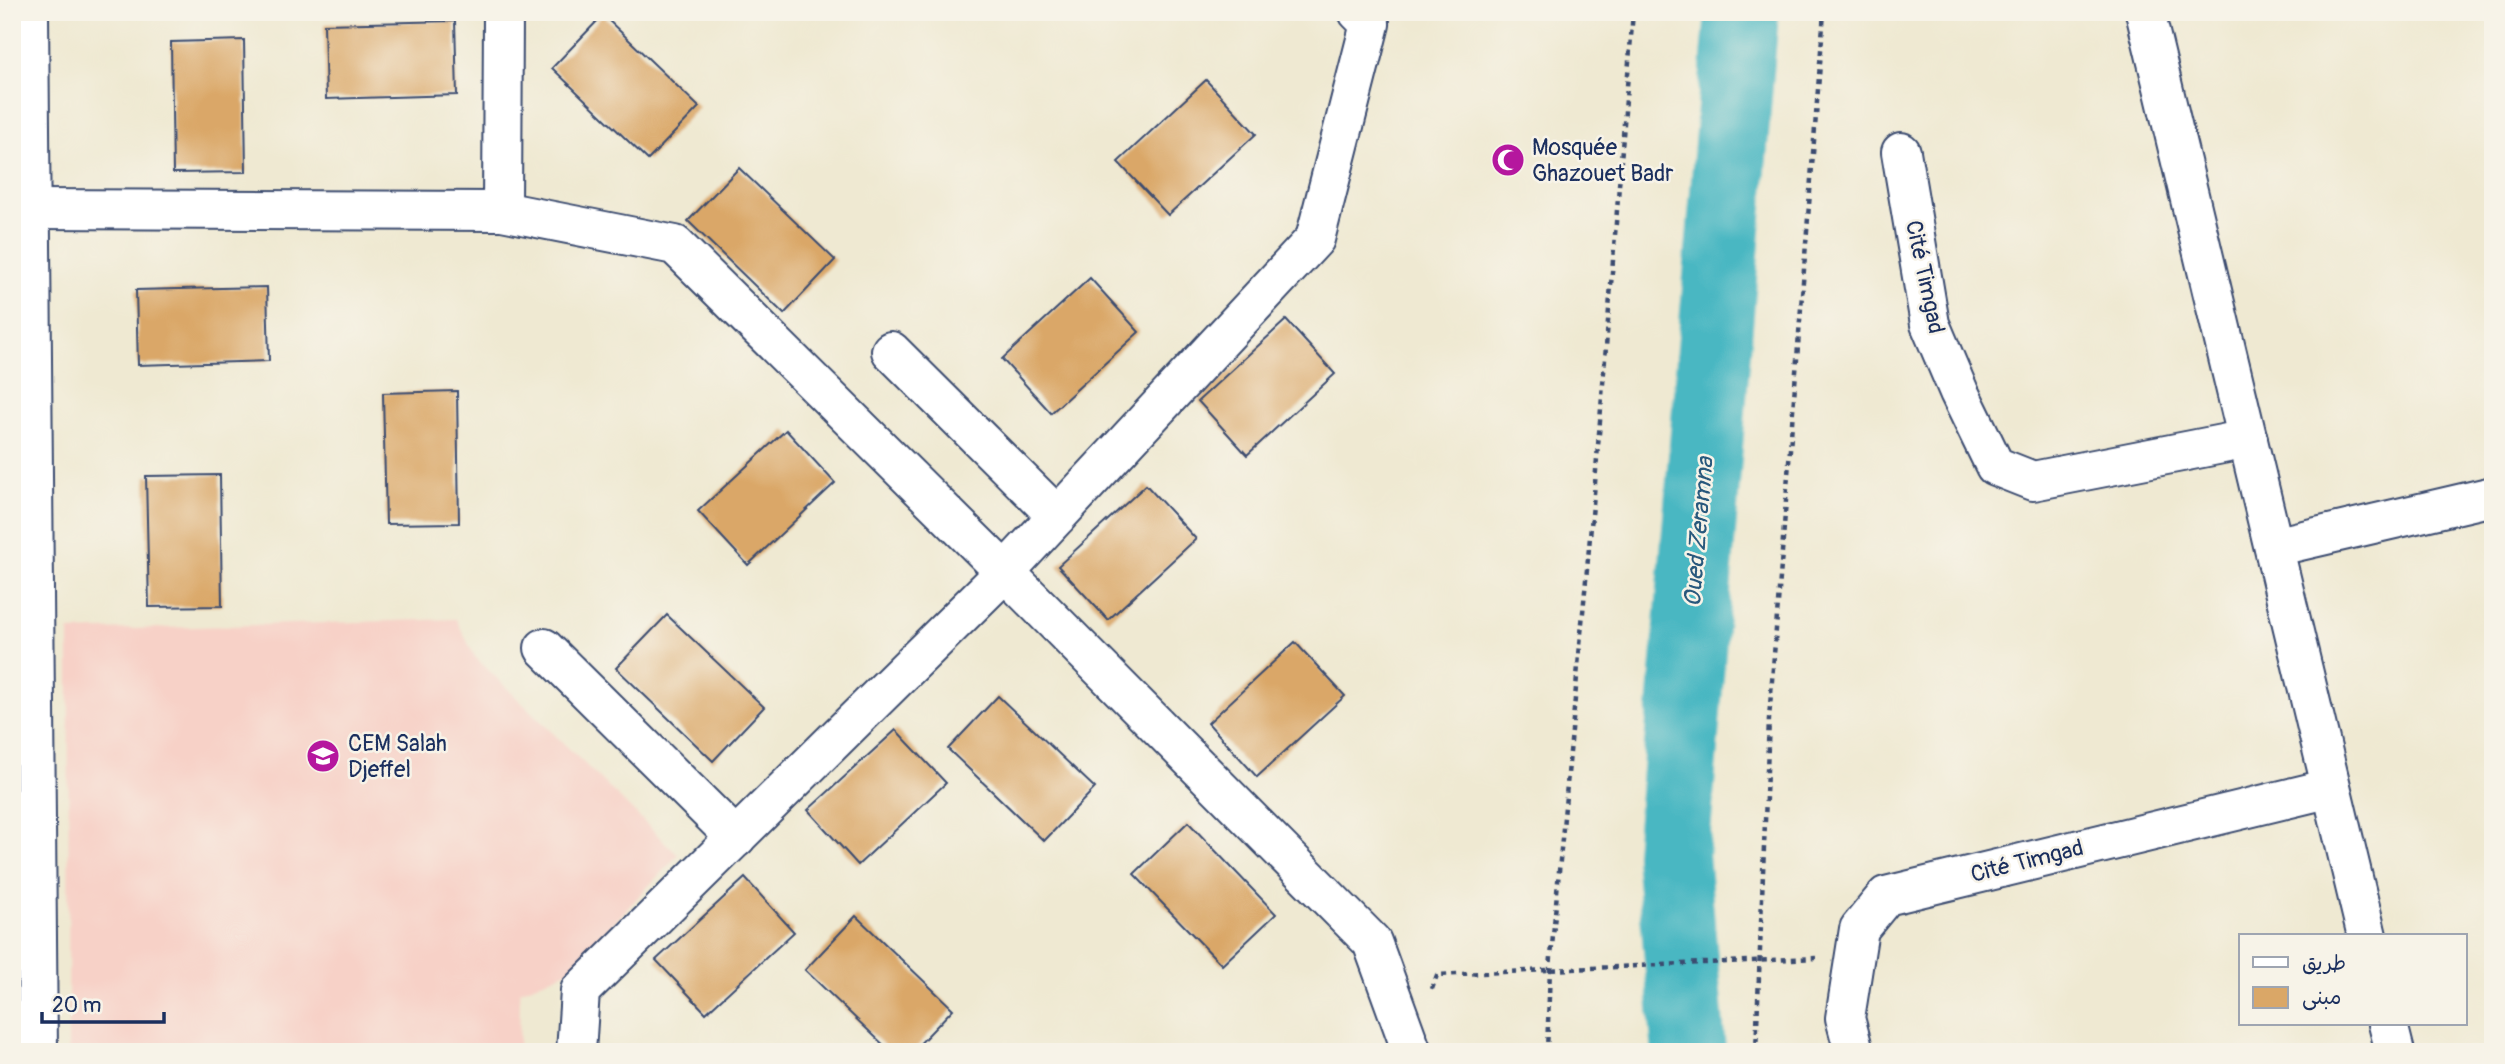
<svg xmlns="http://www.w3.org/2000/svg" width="2505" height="1064" viewBox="0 0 2505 1064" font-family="Pangolin,'Playpen Sans Arabic',sans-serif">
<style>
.built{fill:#f7d1c7}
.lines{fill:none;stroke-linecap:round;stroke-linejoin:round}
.river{stroke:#48b7c2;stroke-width:74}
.building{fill:#daa767}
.minor-casing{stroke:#3b4b6f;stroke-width:42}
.path{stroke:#3b4b6f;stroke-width:4.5;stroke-dasharray:5 5;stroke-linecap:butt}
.minor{stroke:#fff;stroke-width:38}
.labels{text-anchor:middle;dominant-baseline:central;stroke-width:5;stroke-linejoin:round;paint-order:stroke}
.poi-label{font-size:23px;fill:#1b2f5e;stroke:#f7f3e8;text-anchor:start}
.street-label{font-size:23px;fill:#1b2f5e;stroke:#f7f3e8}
.water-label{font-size:24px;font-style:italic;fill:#28587c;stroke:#f7f3e8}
</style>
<rect width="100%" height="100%" fill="#f7f3e8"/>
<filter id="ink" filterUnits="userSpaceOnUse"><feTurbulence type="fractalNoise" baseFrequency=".0143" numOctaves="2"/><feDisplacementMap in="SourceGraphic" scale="14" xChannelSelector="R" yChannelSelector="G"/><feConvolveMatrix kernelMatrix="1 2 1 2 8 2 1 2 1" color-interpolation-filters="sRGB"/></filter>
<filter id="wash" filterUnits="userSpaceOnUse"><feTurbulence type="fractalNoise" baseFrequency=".00686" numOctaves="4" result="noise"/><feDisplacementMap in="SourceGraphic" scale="28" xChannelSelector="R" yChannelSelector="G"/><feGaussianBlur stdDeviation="1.57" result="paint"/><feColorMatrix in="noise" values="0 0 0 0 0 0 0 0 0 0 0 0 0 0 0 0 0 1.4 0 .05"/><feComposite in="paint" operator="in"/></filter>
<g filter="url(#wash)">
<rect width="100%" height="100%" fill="#efe9d2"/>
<path class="built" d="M456,619L475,657L678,855L569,970L520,991L519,1052H68L69,631Z"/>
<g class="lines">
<path class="river" d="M1689,1052L1672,855L1742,12"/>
</g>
<g id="blocks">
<g class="building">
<path d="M603,15L699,107L648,160L552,68Z"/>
<path d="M455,21L457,95L326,99L324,24Z"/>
<path d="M244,40L246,172L173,173L171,42Z"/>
<path d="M1206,80L1256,134L1168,215L1118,162Z"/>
<path d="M739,168L835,260L784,314L688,221Z"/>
<path d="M1090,278L1139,332L1051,413L1002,359Z"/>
<path d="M267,287L269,361L138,365L136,290Z"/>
<path d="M1286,320L1335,374L1247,455L1198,401Z"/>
<path d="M457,391L459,523L386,524L383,393Z"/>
<path d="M786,430L835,483L748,565L698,511Z"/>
<path d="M220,475L222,606L149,607L146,476Z"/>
<path d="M1146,485L1196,539L1108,620L1058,566Z"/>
<path d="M667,615L764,707L713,761L616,668Z"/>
<path d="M1295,642L1345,696L1257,777L1208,723Z"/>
<path d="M998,696L1095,788L1044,841L948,749Z"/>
<path d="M896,730L946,783L858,865L808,810Z"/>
<path d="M1188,822L1276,914L1222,965L1134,874Z"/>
<path d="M745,878L794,932L706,1013L656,960Z"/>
<path d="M856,916L953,1009L912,1052H891L805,970Z"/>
</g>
</g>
</g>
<g filter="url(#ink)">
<use href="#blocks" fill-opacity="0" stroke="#3b4b6f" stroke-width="2"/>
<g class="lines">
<defs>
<g id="minor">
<path d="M29,12L38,1052"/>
<path d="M2145,12L2367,936"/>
<path d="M1901,152L1930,324L1959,392L1995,466L2033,481L2248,439"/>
<path d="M31,209L502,211L503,12"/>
<path d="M502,211L675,245L1005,572L1315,239L1370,24L1358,12"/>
<path d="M891,351L1057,516"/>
<path d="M2274,547L2493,496"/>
<path d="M544,648L736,838"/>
<path d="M2388,1024L2395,1052"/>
<path d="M576,1052L580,991L1005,572L1372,942L1412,1052"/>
<path d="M1854,1052L1845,1018L1859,929L1886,896L2331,788"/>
</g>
</defs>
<use href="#minor" class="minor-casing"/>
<g class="path">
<path d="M1432,989L1437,975L1816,958"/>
<path d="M1547,1052L1550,968L1595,483L1633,12"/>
<path d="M1756,1052L1769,719L1824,12"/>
</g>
<use href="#minor" class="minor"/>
</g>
</g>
<defs>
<symbol id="mosque-disc" viewBox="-11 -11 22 22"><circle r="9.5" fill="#b5179e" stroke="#f7f3e8"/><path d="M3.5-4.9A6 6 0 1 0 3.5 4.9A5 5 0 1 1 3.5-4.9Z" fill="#fff"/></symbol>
<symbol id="school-disc" viewBox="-11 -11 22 22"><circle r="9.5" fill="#b5179e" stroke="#f7f3e8"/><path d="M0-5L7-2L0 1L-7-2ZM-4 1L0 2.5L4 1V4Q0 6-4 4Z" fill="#fff"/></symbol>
</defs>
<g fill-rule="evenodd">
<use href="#mosque-disc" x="1489" y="141" width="38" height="38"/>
<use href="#school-disc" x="304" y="737" width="38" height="38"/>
</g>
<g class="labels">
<g class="poi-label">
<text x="1532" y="147">Mosquée<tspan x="1532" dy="26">Ghazouet Badr</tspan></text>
<text x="348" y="743">CEM Salah<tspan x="348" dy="26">Djeffel</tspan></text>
</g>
<g class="street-label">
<text transform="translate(1925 277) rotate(78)">Cité Timgad</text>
<text transform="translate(2027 861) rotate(-14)">Cité Timgad</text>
</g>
<g class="water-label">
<text transform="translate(1699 532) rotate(-85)">Oued Zeramna</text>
</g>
</g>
<rect width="2505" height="1064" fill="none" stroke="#f7f3e8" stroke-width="42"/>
<rect x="2239" y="934" width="228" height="91" fill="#f7f3e8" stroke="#9fa5b1" stroke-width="2"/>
<rect x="2253" y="957" width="35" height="10" fill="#ffffff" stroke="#9fa5b1" stroke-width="2"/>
<text x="2302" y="970" font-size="21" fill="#1b2f5e">طريق</text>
<rect x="2253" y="987" width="35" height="21" fill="#daa767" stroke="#9fa5b1" stroke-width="2"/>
<text x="2302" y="1004" font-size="21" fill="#1b2f5e">مبنى</text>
<path d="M42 1012v10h122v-10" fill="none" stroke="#1b2f5e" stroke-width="3.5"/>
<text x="52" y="1012" font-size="21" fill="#1b2f5e" stroke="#f7f3e8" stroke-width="5" paint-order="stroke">20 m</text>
</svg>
